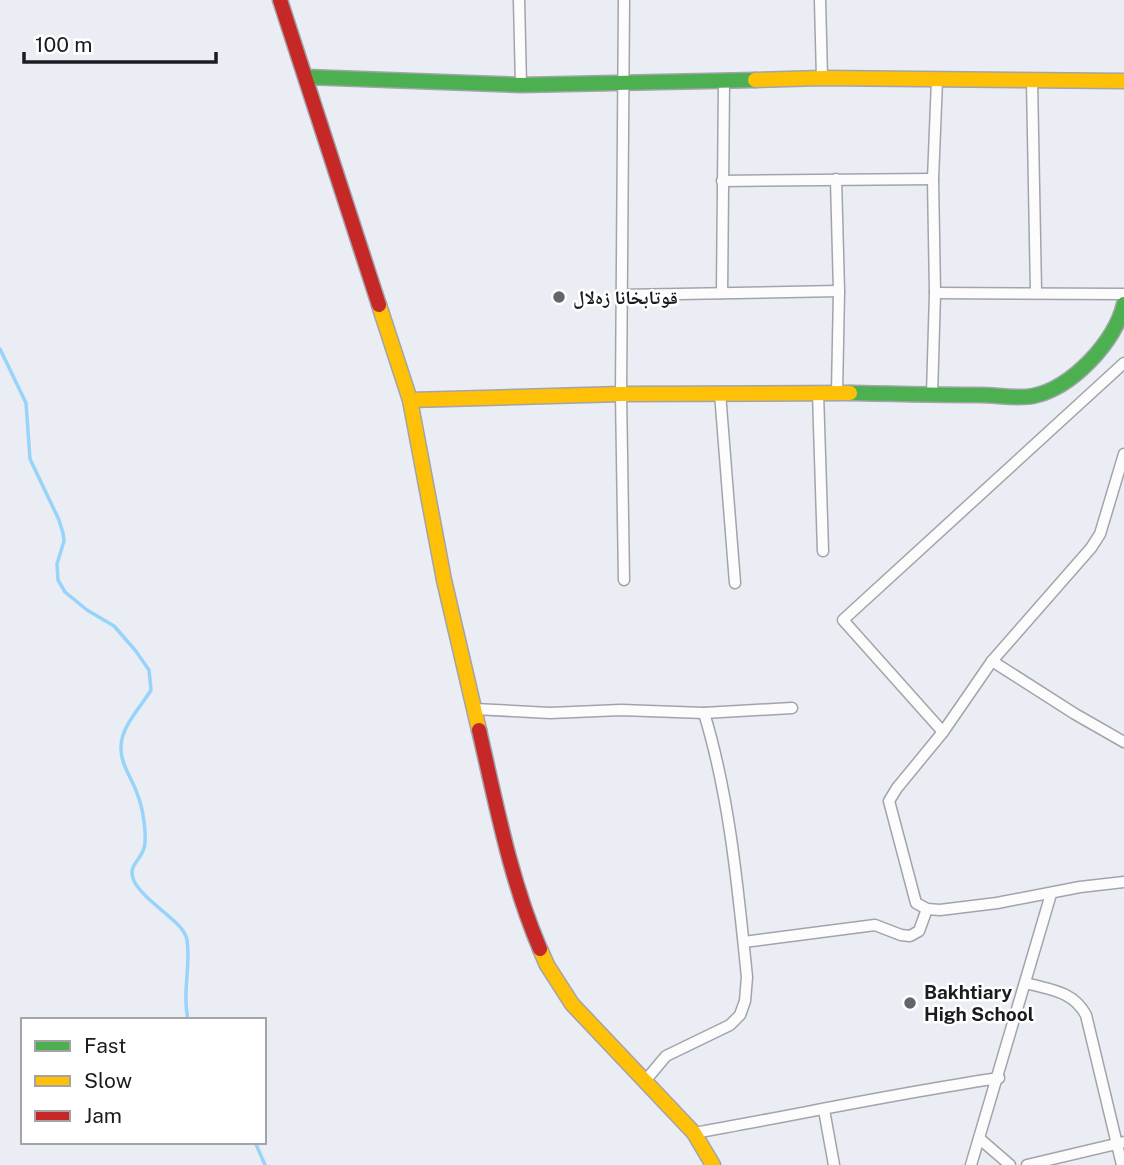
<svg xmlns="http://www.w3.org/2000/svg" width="1124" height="1165" viewBox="0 0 1124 1165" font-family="'Public Sans','Noto Naskh Arabic',sans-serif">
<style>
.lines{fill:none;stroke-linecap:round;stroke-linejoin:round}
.stream{stroke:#98d3fa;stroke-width:3.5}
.street-casing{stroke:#a2a4aa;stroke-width:13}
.fast-casing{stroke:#a2a4aa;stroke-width:17}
.slow-casing{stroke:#a2a4aa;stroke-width:17}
.jam-casing{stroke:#a2a4aa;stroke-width:17}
.street{stroke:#fcfcfd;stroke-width:10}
.fast{stroke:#4caf50;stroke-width:14}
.slow{stroke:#ffc107;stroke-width:14}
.jam{stroke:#c62828;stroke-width:14}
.poi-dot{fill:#63656a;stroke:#fff;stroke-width:2.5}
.labels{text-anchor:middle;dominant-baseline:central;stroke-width:5;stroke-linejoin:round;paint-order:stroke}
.poi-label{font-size:19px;font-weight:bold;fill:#1b1c20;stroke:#fff;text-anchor:start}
</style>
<rect width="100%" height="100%" fill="#eaedf4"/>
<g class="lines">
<g class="stream">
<path d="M0,349L26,403L30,459L59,520L63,533L64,541L57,564L58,580L65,592L87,610L114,626L135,650L149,670L151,690C141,707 122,725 121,746C120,765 133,779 138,796C143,809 146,830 145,843C144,860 126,864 134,881C146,904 184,921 187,940C191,966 182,992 188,1020"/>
<path d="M255,1142L265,1165"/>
</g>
<defs>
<g id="street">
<path d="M519,0L521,85"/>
<path d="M820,0L822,78"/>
<path d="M1032,81L1036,292"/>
<path d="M836,179L839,291L837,393"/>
<path d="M722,181L933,179"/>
<path d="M722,293L724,82"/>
<path d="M935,293L1124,294"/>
<path d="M621,295L839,291"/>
<path d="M720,393L735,583"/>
<path d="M818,393L823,551"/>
<path d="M932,395L935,293L933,179L937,80"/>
<path d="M1124,454L1100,534L1091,548L992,661L943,732L897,788L889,801L916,903L927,909L940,910L997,903L1080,887L1124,882"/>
<path d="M624,580L621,394L624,0"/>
<path d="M992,661L1075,714L1124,742"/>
<path d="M475,709L550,713L621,710L704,713L792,708"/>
<path d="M943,732L843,620L1124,363"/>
<path d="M744,942L875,925L901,935L910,936L919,931L927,909"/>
<path d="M1026,983C1051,990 1073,991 1086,1015L1122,1165"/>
<path d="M645,1081L666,1056L730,1025L740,1015L745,1001L747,977C738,890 730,798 704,713"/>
<path d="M824,1110L834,1165"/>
<path d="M694,1133C796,1115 897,1093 999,1078"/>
<path d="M980,1139L1010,1165"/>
<path d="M971,1165L1051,894"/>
<path d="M1027,1165L1124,1142"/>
</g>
<g id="fast">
<path d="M306,77L521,85L755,80"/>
<path d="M850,393C894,394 937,395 980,395C996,395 1017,399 1033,396C1072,388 1116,341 1124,304"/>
</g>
<g id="slow">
<path d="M755,80L822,78L1124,81"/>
<path d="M379,305L410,400L444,580L479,730"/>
<path d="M410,400L621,394L850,393"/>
<path d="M540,949L547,965L572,1004L694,1133L713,1165"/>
</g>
<g id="jam">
<path d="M280,0L379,305"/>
<path d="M479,730C496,803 510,879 540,949"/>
</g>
</defs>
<use href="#street" class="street-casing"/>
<use href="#fast" class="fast-casing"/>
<use href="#slow" class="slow-casing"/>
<use href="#jam" class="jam-casing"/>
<use href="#street" class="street"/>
<use href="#fast" class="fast"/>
<use href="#slow" class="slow"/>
<use href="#jam" class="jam"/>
</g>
<g class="poi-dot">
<circle cx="559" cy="297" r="7"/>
<circle cx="910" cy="1003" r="7"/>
</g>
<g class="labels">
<g class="poi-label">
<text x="573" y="297">قوتابخانا زەلال</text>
<text x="924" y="992">Bakhtiary<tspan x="924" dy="22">High School</tspan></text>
</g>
</g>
<rect x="21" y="1018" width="245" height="126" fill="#ffffff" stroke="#a4a4a6" stroke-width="2"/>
<rect x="35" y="1041" width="35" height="10" fill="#4caf50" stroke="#a4a4a6" stroke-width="2"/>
<text x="84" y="1053" font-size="21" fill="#1b1c20">Fast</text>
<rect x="35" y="1076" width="35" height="10" fill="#ffc107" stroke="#a4a4a6" stroke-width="2"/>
<text x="84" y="1088" font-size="21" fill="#1b1c20">Slow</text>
<rect x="35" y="1111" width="35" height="10" fill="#c62828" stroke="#a4a4a6" stroke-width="2"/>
<text x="84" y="1123" font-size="21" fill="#1b1c20">Jam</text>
<path d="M24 52v10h192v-10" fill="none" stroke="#1b1c20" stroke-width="3.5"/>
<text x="35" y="52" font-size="21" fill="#1b1c20" stroke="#ffffff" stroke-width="5" paint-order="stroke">100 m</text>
</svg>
